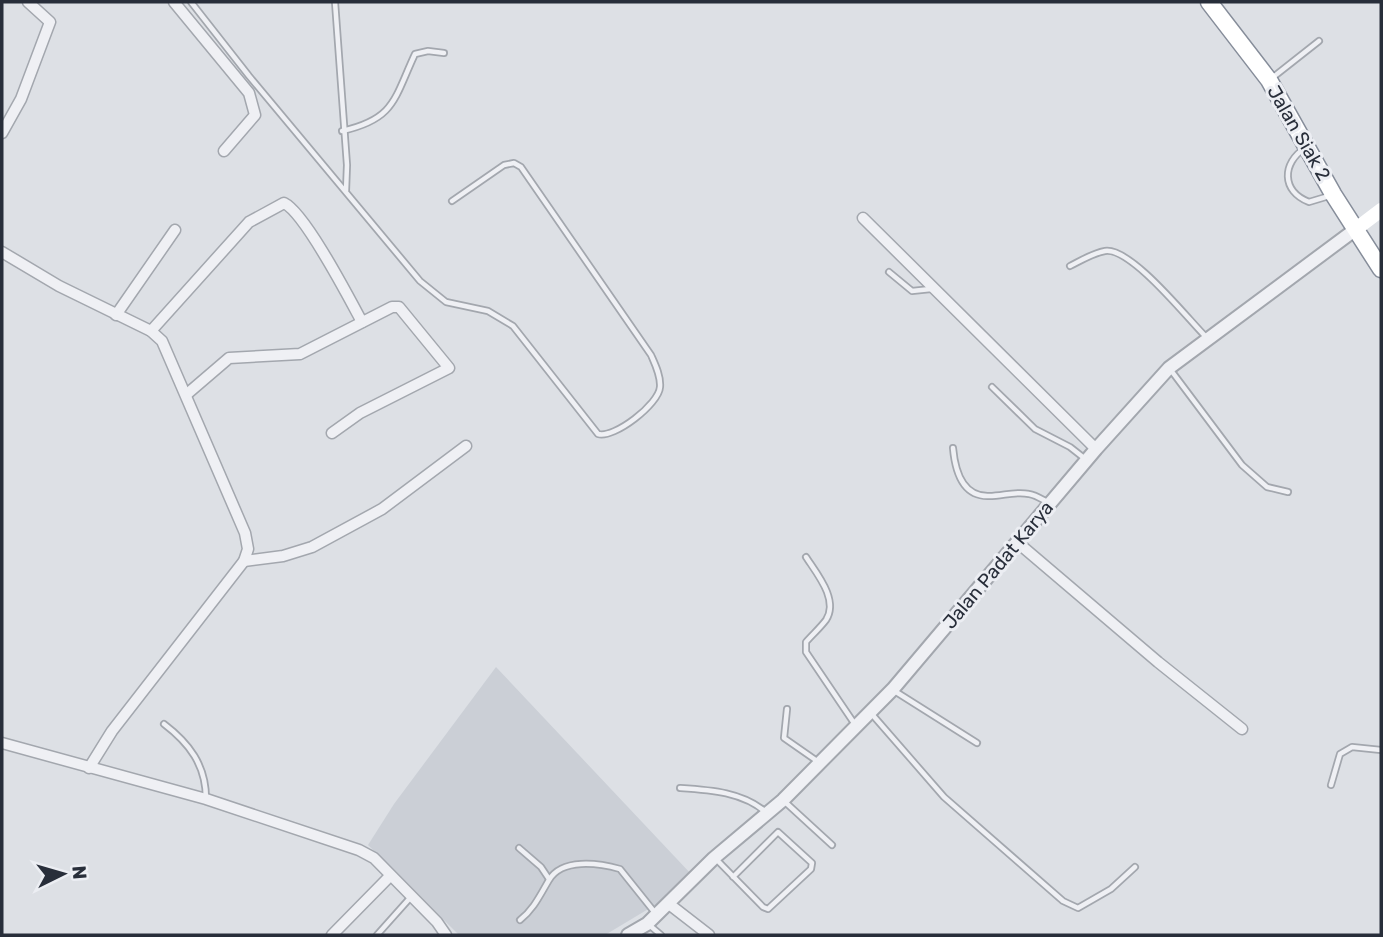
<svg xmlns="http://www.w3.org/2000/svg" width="1383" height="937" viewBox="0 0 1383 937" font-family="Rubik,sans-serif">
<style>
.built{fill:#cbcfd6}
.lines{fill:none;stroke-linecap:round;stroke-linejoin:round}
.service-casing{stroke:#a3a7ae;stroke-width:8}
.minor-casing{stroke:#a3a7ae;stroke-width:13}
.tertiary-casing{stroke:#a3a7ae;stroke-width:16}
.trunk-casing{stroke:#868d9a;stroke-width:19}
.service{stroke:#eff0f4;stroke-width:4.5}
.minor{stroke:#eff0f4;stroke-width:10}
.tertiary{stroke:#eff0f4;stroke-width:12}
.secondary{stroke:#fff;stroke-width:14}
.trunk{stroke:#fff;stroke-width:16}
.labels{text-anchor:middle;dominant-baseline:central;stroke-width:6;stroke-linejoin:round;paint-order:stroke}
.street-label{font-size:19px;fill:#282e3a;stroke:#eceef3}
</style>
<rect width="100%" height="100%" fill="#dde0e5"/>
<path class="built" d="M496,667L692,875L670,896L605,935H459L368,845L394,804Z"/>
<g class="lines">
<defs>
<g id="service">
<path d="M191,2L249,76L420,281L446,302L488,311L513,326L598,434C614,439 659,404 660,387C661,376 655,364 651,355L521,167L514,163L504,165L452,201"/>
<path d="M335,2L347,165L346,191"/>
<path d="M1272,78L1319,41"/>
<path d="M342,131C395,119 394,99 415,54L428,51L444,53"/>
<path d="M1305,148C1282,163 1281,191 1309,202L1329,196"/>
<path d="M1070,266C1080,261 1093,253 1105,251C1131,247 1187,318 1206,337"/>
<path d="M889,272L912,291L931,289"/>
<path d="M1170,369L1242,465L1267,487L1288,492"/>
<path d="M992,387L1035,429L1070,447L1084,458"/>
<path d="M953,448C955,470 962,497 989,496C1003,496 1015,491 1029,494C1036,495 1043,500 1049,503"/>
<path d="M806,557C817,574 839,600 826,620C820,628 812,635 806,642V652L856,726"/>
<path d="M893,690L977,743"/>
<path d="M787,709L784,738L817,761"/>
<path d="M870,712L944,797L1063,901L1078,908L1111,889L1135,867"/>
<path d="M164,724C189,743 206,765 206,799"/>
<path d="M1331,785L1340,754L1352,747L1381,750"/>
<path d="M680,788C711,790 743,792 767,813"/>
<path d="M784,801L832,845"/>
<path d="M519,848L541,867L549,879"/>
<path d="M715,858L763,907L768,909L811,869L812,863L778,832L733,877"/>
<path d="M520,920C534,909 540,895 549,880C562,858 598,863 620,869L656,914"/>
<path d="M648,924L661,935"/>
<path d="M377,935L410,898"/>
</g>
<g id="minor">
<path d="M174,2L249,93L255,115L224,151"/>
<path d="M2,133L21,99L50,22L28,2"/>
<path d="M863,218L1096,449"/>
<path d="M2,252L59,286L151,331L162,341L245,533L248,549L244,561L112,731L89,768"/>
<path d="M116,315L175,230"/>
<path d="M151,331L249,222L284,203C305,213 349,298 362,322"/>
<path d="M187,394L229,358L300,354L392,307H399L449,368L360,413L332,433"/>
<path d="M1017,542L1158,662L1242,729"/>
<path d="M244,561L283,556L312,547L382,509L466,446"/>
<path d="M2,743L206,799L359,850L374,858L437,922L446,935"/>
<path d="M669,904L709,935"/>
<path d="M332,935L390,876"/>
</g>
<path id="tertiary" d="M628,935L647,924L714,858L783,800L893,689L1096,449L1169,368L1356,229"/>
<path id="trunk" d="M1209,2L1269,80L1333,194L1381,269"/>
</defs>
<use href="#service" class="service-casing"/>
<use href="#minor" class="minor-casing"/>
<use href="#tertiary" class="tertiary-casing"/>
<use href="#trunk" class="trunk-casing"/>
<use href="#service" class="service"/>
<use href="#minor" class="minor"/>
<use href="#tertiary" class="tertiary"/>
<path class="secondary" d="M1356,229L1381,210"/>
<use href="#trunk" class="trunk"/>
</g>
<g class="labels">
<g class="street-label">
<text transform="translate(1299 133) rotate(60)">Jalan Siak 2</text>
<text transform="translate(998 565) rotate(-50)">Jalan Padat Karya</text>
</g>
</g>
<rect width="1383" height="937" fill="none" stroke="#282e3a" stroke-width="7"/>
<g transform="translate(63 874) rotate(85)" stroke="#eceef3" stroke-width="5" paint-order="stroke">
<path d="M0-5L12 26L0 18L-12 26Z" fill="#282e3a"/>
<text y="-10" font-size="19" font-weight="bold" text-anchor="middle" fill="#282e3a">N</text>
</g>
</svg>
